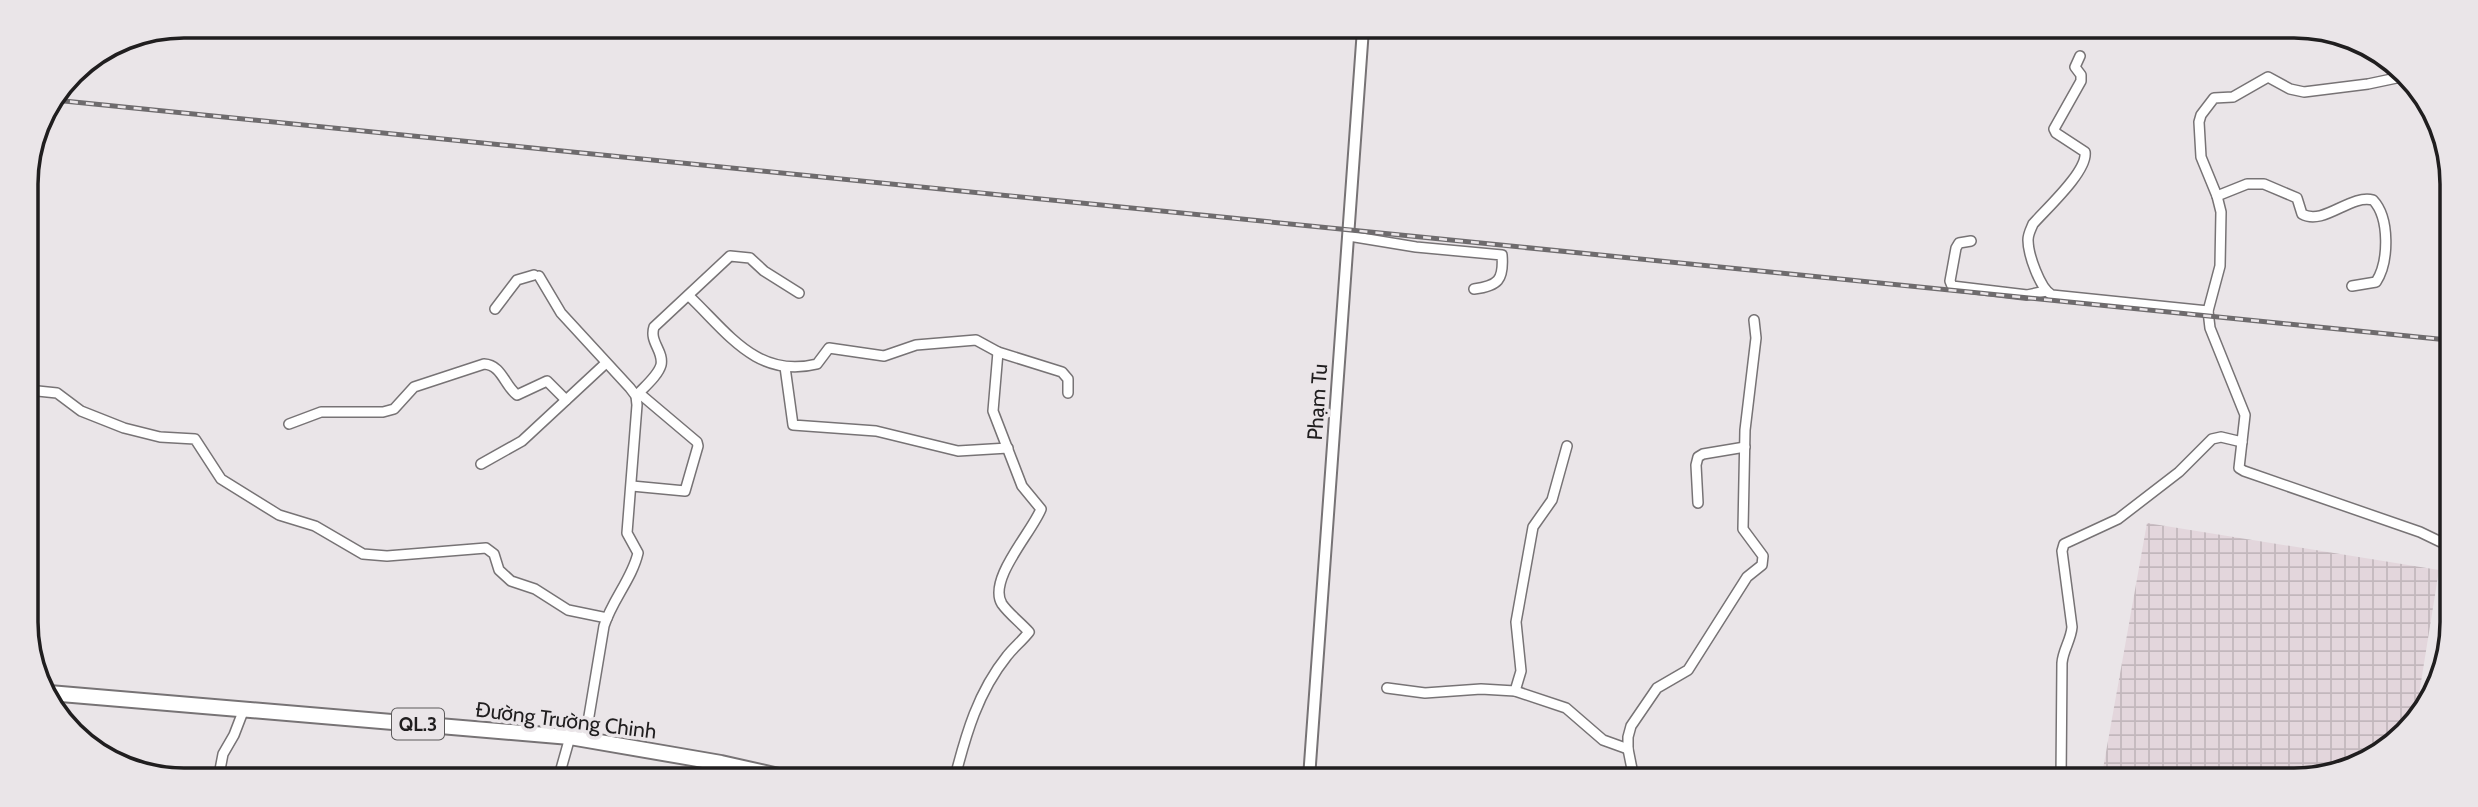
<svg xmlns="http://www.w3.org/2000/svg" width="2478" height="807" viewBox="0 0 2478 807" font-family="Cabin,sans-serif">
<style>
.industrial{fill:url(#industrial-grid)}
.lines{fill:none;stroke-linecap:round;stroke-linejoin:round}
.minor-casing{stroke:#777375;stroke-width:12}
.tertiary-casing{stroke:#777375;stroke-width:14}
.trunk-casing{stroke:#777375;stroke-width:18}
.minor{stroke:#fff;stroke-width:9}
.tertiary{stroke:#fff;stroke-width:10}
.trunk{stroke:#fff;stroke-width:14}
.rail-casing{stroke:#6e6b6d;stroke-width:5}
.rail{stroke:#eae5e8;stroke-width:2.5;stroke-dasharray:8;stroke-linecap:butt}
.labels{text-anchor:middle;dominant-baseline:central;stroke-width:7;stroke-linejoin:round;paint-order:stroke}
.shield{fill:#eae5e8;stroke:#5d5a5b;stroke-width:2}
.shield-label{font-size:19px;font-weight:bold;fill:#201e1f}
.street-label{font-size:21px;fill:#201e1f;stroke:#eae5e8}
.rim{fill:none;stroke:#201e1f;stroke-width:3.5}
</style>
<defs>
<pattern id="industrial-grid" width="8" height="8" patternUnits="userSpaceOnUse" patternTransform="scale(1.75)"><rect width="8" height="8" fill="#e3d6dc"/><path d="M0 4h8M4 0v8" fill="none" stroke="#c2b7bc"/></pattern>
</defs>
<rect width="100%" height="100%" fill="#eae5e8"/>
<path class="industrial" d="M2147,523L2439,570L2417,707L2390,748L2303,780H2101Z"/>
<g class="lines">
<defs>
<g id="minor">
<path d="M563,27L575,30L579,27"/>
<path d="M2080,56L2075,67L2081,75V81L2054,129L2056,133L2085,152C2088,171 2046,209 2033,224C2031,229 2028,234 2028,240C2028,254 2040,289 2052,295L2208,311"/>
<path d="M2406,76L2368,84L2304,92L2290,89L2268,77L2233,97L2214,98L2201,115L2199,122L2201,157L2217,196L2221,212L2220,266L2208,311L2210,328L2245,415L2239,468L2244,471L2420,532L2447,545"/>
<path d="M2217,196L2247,184H2264L2297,198L2302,214C2324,226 2350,194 2373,200C2390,218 2389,262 2376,282L2352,286"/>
<path d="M1349,236L1416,247L1502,255C1504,280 1498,286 1474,289"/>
<path d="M1971,241L1959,243L1956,248L1950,281L1952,286L2027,295L2046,291"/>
<path d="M539,276L561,313L630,388L636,396L637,405L627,533L638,553C632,579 612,600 604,626L585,740"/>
<path d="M689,296C728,333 757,379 817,364L829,348L884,356L916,345L976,340L998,352L1062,372L1068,379V393"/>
<path d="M495,309L517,280L534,275"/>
<path d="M785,367L793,425L876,431L958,451L1008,448"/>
<path d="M28,390L57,393L81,411L124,428L160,437L195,439L221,479L279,515L315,526L363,554L387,556L486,548L494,554L499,570L511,581L535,589L568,610L607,618"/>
<path d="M636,396C643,388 658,376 661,365C664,351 649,342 654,327L730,256L750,258L764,271L799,293"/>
<path d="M2447,409H2448"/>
<path d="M289,424L321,412H383L394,409L414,387L484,364C502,365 504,385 517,395L547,381L566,400"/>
<path d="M481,464L522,441L606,363"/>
<path d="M632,486L685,491L698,446L697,442L639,393"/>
<path d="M1698,503L1696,465L1698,457L1703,454L1745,447"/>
<path d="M1387,688L1425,693L1481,689L1515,691L1566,708L1603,740L1628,749"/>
<path d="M1515,691L1521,671L1516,622L1533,527L1552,500L1567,446"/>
<path d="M219,775L223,754L234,735L244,709"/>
<path d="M559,776L570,737"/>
<path d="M955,777C966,734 978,692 1007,656C1013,648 1022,641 1029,632C1021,623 1009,614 1002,604C987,580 1032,532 1041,509L1022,486L993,411L998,352"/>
<path d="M1634,779L1628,749V737L1631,726L1657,688L1688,670L1747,577L1762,565L1763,556L1743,529L1745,430L1756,338L1754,320"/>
<path d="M2061,780L2062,663C2063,650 2071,640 2072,627L2062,551L2064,544L2118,519L2179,472L2212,439L2221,437L2242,442"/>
</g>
<path id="tertiary" d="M1309,778L1363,29"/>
<path id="trunk" d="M49,693L570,737L721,763L783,777"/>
</defs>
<use href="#minor" class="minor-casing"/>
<use href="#tertiary" class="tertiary-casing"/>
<use href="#trunk" class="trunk-casing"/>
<use href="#minor" class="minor"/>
<use href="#tertiary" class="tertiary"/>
<use href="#trunk" class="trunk"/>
<defs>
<path id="rail" d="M54,100L2448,340"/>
</defs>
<use href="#rail" class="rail-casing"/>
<use href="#rail" class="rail"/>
</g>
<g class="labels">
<rect class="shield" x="392" y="708.5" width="52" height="31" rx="5"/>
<g class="shield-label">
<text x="418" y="724">QL.3</text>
</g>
<g class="street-label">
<text transform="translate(1317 402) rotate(-86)">Phạm Tu</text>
<text transform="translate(566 720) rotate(7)">Đường Trường Chinh</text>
</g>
</g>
<path d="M0 0H2478V807H0ZM184 38H2294A146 146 0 0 1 2440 184V622A146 146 0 0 1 2294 768H184A146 146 0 0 1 38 622V184A146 146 0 0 1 184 38Z" fill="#eae5e8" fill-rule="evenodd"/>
<path class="rim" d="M184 38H2294A146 146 0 0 1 2440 184V622A146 146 0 0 1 2294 768H184A146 146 0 0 1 38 622V184A146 146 0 0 1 184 38Z"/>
</svg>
